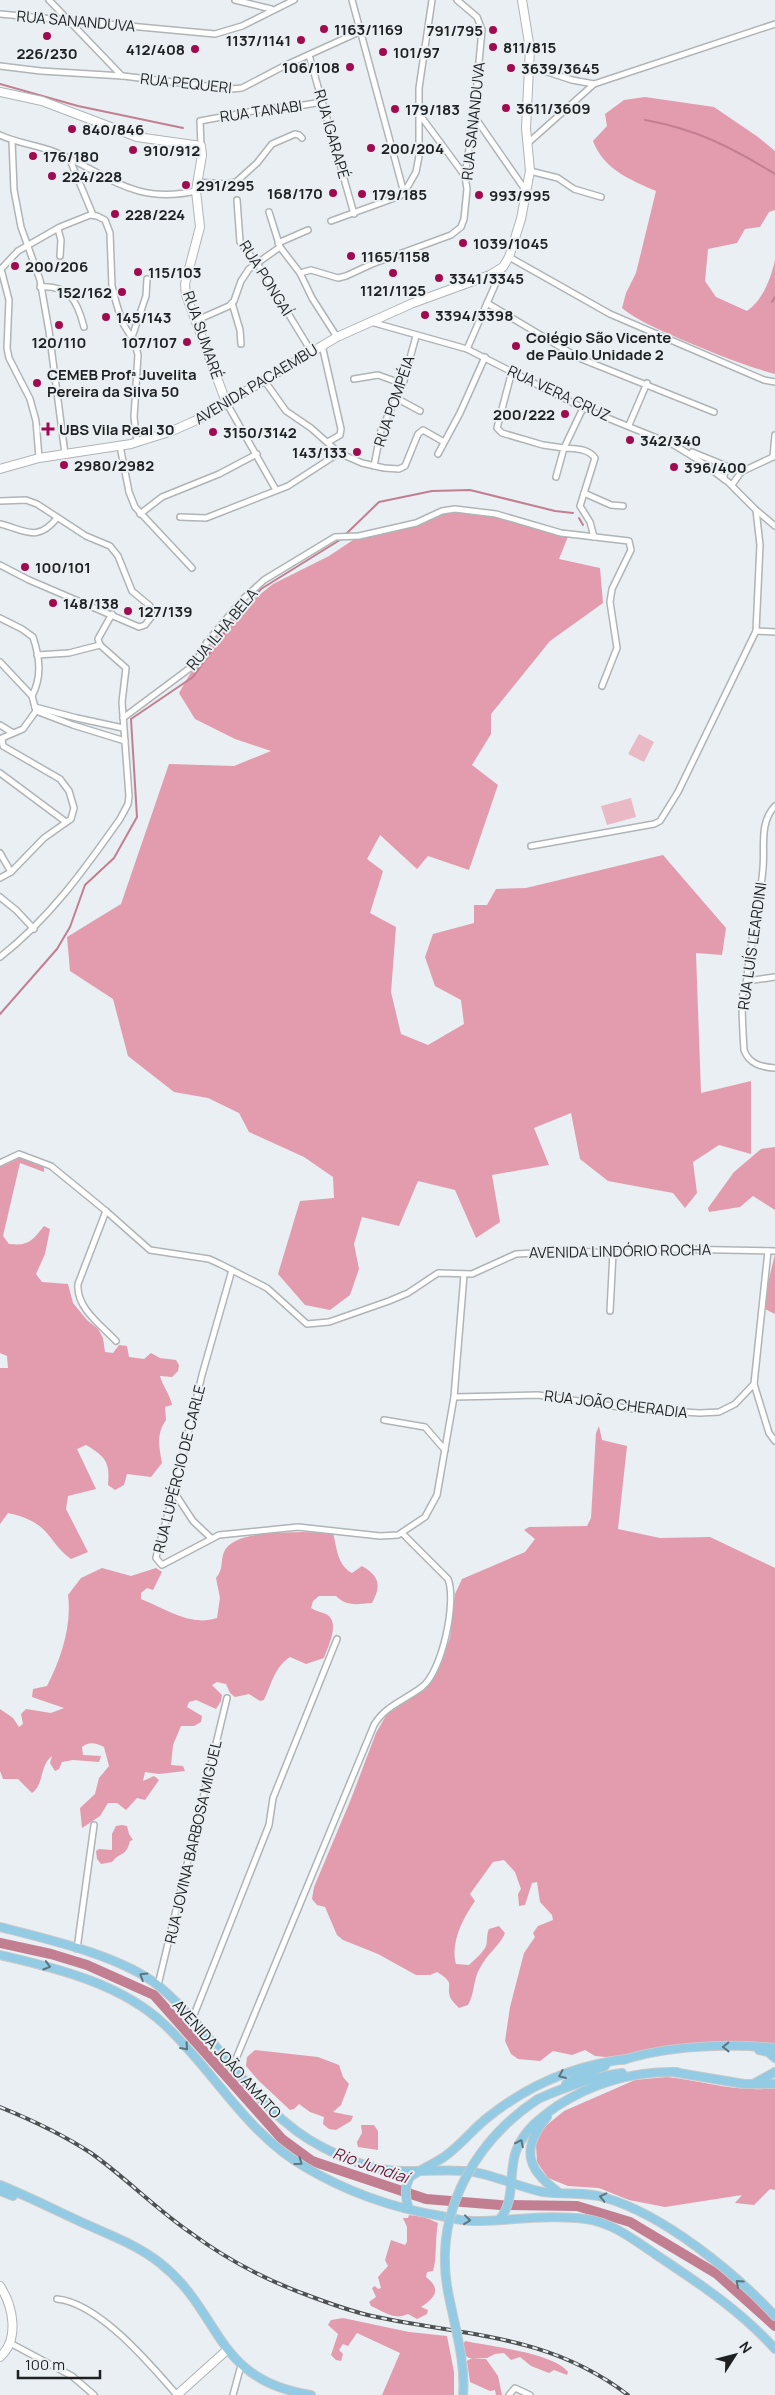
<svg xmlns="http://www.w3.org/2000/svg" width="775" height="2395" viewBox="0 0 775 2395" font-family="Manrope,sans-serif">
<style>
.green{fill:#e9bac5}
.forest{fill:#e29cae}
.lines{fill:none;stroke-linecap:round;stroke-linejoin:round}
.stream{stroke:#c27f91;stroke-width:2}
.river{stroke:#c27f91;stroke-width:10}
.street-casing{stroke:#afb4b7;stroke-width:8}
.secondary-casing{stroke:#afb4b7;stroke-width:10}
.primary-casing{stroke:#c9c9ca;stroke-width:10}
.street{stroke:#fff;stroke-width:5}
.secondary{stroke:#fff;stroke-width:8}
.primary{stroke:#92cbe3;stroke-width:8}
.rail-casing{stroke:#4e5152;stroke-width:4}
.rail{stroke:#e9eff2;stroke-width:2;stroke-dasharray:5.5;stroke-linecap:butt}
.primary-bridge-casing{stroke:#c9c9ca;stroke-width:10;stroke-linecap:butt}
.primary-bridge{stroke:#92cbe3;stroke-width:8}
.oneway{stroke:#587682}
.poi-dot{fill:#a00b50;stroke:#e9eff2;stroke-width:2}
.labels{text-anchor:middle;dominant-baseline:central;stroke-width:4;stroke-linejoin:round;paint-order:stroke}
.street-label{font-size:15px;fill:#1e2021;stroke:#e9eff2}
.poi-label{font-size:15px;font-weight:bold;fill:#1e2021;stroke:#e9eff2;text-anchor:start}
.water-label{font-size:16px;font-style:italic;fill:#6c1b3a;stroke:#e9eff2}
</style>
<rect width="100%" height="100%" fill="#e9eff2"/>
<g class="green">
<path d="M639,734L654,742L644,762L628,754Z"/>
<path d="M631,798L636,817L607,825L601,806Z"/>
</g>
<g class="forest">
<path d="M645,97L714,107L758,137L775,151V210L769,212L760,227L745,229L737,243L708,249L705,281L716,297L747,311C763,300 771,278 775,260V374C742,365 711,352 680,339C659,329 639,322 622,308L626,293L636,273L656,191C631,180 604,170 593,141L607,126L605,114L624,100Z"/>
<path d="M455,509L496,514L569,534L559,559L600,568L603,603L550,641L491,714V734L472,765L498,785L469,870L428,856L417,869L380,835L367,859L383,871L370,913L396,927L391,992L401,1034L428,1045L464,1024L461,1000L435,986L425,957L433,934L474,923V905H487L496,889L526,888L663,855L726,928L722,955L696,953L701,1093L751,1081V1154L719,1145L693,1162L697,1193L685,1208L673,1193L608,1181L580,1159L571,1113L534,1128L549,1165L492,1175L500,1222L476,1238L455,1190L418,1181L399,1226L362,1217L354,1244L359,1269L350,1295L330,1310L305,1305L278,1274L300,1201L334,1198L333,1177L304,1157L249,1132L239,1113L208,1098L174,1092L128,1056L113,999L70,971L67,937L121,904L169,764L234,766L271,751L235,739L195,719L179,693L201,655L223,624L273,584L329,556L359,536L416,523Z"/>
<path d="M775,1147V1210L753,1196L740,1207L709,1212L708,1208L734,1172L761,1149Z"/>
<path d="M21,1157L44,1166V1172L20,1163L3,1236L9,1244C29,1246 32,1241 44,1226L50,1229L45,1254L36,1274L42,1282L68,1284L73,1303L87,1320L98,1329L103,1338L105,1352L113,1353L119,1345L127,1346L129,1357L144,1359L151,1353L160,1358L176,1360L179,1365L178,1371L172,1377L160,1376C163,1387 170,1394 172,1405L165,1407L166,1420C156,1434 159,1447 162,1463L151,1477L127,1474L124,1485L115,1490L108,1485C110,1462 106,1457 86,1445L77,1449L96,1489L68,1496L66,1509L88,1552L71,1559C59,1551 53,1539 44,1530C34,1520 21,1516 8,1513L0,1524V1368H8L7,1356L0,1353V1167Z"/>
<path d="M775,1254V1314L765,1309L767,1287Z"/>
<path d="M599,1426L602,1440L627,1446L618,1529L660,1538L710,1537L775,1568V2045L606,2057L595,2056L585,2050L572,2055L553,2051L540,2061L518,2059L511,2054L505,2041L510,2007L524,1953L535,1937L533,1933L538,1926L553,1920L552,1915L540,1902L537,1882L532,1883L525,1905L519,1906L518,1894L521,1889L515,1872L504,1860L493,1862L470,1894L475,1901C463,1918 450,1943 456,1964L469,1965C475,1959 483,1953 486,1946C488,1941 486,1935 489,1929L499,1926L505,1933C502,1943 486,1955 480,1968C473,1979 475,1993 468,2005L459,2008C456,2005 452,2001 450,1997C446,1983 456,1984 437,1972L430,1975H416L378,1954L343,1940L337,1935L325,1907L317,1905L312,1899L314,1887L351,1799L376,1733L387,1714L426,1688L437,1670L450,1638L455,1594L462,1579L525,1552L535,1539L524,1530L529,1527L587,1526L591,1518L596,1433Z"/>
<path d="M302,1532L333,1533C337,1548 337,1565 352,1573L362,1566C379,1576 382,1585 372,1603C357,1604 347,1607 336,1596H319L313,1601L311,1608C316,1611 321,1612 326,1614C341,1622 328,1646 324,1658L306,1664L290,1657C274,1668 272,1683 264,1700L260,1701L249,1694L235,1697L230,1693L226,1684L217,1682L212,1685L222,1695L221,1701L216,1709L196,1700L189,1702L187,1707L202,1716L201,1722L194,1726H181L173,1745L171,1765L183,1766L185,1771L159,1774L145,1772L143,1781L154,1776L159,1780L145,1800L137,1798L126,1810L117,1803H108L100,1816L82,1828L80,1808L95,1794L99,1778L109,1766L104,1747C96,1743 89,1741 82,1747L83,1755L101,1756L99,1762L73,1760L62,1762L59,1769L55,1771L50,1763L52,1756C39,1766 45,1783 32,1793L18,1779H3L0,1771V1709L13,1718L19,1727L23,1724L21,1714L26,1709L51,1713L64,1708L32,1697L33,1689L47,1686C61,1659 72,1626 68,1595L81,1578L102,1568L131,1576L156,1568L162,1572L153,1590L147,1588L141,1593V1599C166,1609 191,1627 217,1618L220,1598L216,1578C224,1568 220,1562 224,1552C233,1531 283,1533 302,1532Z"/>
<path d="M122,1825L127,1826L129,1834L133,1840L130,1841C126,1857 121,1851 112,1862L101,1864L97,1859L96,1851L99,1849L112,1850V1834L116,1826Z"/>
<path d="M255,2050L318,2057L339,2065L343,2077L349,2084L341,2105L333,2112L353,2116L351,2121L336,2130L329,2129L323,2124L324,2117L310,2112L299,2104L294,2109L290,2110L258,2080L246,2066L247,2057Z"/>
<path d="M667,2077C703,2081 738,2093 775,2088V2190L770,2189L754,2205L735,2203L742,2195L665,2207L629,2200L599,2188L568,2186L548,2178L537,2162L536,2145L542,2129L564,2111L635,2080Z"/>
<path d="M361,2125H374L378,2131V2150L358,2147L357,2142L362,2133Z"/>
<path d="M409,2215L424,2217L438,2223C435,2237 437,2259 433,2271L427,2272L426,2277C442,2289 435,2298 421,2307L428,2310L427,2314L417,2319L408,2314C394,2321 383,2311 371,2306L369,2302L376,2297L372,2288L375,2286L378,2289L381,2288L378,2277L388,2266L385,2260L391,2240L405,2245L407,2242V2227L403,2218H408Z"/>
<path d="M343,2318L409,2332L447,2336L454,2372V2395H382L400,2353L357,2333L348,2346L343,2344L339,2350L343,2354L341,2361L336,2360L331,2355L338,2334L328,2325L331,2320Z"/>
<path d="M465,2341C488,2346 554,2353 568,2372L567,2375L554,2370L549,2373L531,2366L520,2357L511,2360L504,2353L495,2354L487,2358H469L466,2356L463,2345Z"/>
<path d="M472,2358L486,2359L498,2376L502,2395H496L495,2390L490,2391L470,2382L467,2361Z"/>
</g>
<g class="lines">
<g class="stream">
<path d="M0,84L78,106L183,128"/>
<path d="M645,120C696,129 731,147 775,174"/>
<path d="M772,302L775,297"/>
<path d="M579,518L583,525"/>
<path d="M346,534L379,502L432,491L470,490L555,511L573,513"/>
<path d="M0,1014L57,949L70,927L85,885L114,858L137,817L131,719L193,677L230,625L261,589L343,538"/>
</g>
<path class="river" d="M0,1943L51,1954L87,1965L154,1995L282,2139L312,2161L426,2199L500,2205L577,2206L630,2222L717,2274L775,2326"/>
<defs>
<g id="street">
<path d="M49,0L122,76"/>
<path d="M235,0L271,9"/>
<path d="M352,0L404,193"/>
<path d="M0,14L215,34L242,26L294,0"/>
<path d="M309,55L354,214"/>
<path d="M0,66L41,71L123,76L231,89L242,88L284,66L359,32"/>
<path d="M529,66L572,80L594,84"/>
<path d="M420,115L465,176"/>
<path d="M474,116L526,191"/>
<path d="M0,135C17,143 37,145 55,152C109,174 132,205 196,191"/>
<path d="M12,140L14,190L21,227L40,280L49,331L65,454"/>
<path d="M528,143L594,84L775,24"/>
<path d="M201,146L200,121L269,108L292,107L322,102"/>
<path d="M70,160L93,215"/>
<path d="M530,171L558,178L574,189L601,197"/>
<path d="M197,182L226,184L236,182L257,163L272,144L295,134L299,135L302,138"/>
<path d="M237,200L240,242L261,269L311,351"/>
<path d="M269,212L280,247L300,273L312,298L337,337"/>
<path d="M331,221L400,196L404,193L416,172L419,156V88L432,0"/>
<path d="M58,229L61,240L60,256"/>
<path d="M278,243L308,230"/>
<path d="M509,257L610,314L764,380L775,382"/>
<path d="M1,269L18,251L60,227L90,215L97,216L105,220L110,233L112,286L116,302L122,322L135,343L138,355L134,417L137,443"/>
<path d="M1,269L9,300L7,348L9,358L30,399L36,421L39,458"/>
<path d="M300,273L311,270L338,278L346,276L372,264L451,235L461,227L464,219L467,189L465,176L474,115L482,30L477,17L457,0"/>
<path d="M40,287C69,285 77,300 84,327"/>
<path d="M232,303L240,330L241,344"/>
<path d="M487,303L579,358L714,412"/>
<path d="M195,321L229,306L234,301L241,281L249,269L280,247"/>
<path d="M371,322L467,349L583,408L674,445L697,459L728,482L756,510L775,526"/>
<path d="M132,337L146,296L147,279"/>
<path d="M322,345L341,429L340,435L328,442"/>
<path d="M467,349L502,269"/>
<path d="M512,371L497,428L502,433L543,445L564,448L556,477"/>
<path d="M354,379L378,375L403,384"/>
<path d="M264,380L286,411L311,428L339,453L362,463L384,468L399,469L405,466L418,434L423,430L444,442"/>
<path d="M396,398L420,411"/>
<path d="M226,402L276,490"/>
<path d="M583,408L564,448C575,449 588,448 595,458L580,506L590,522L594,537"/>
<path d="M629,425L647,383"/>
<path d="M120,446L129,492L135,507L192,568"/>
<path d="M692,452L741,472"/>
<path d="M438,454L460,413L485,357"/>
<path d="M773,457L775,435"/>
<path d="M374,466L381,430L403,384L416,336"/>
<path d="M741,472L775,456"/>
<path d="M724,479V474L730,467"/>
<path d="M732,485L741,472"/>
<path d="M584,493L611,505L623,506"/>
<path d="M0,501L26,500L37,504L86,536L110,546L118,556L132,591L150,606L152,616L145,625L139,627L29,580L0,565"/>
<path d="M140,514L162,497L219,474L257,454"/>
<path d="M180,517L206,518L288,486L339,453"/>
<path d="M0,524C25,530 37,543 57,518"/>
<path d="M0,618L22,629L33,637C40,658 42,677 32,696"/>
<path d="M756,631L775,632"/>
<path d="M37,655L69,653L100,645"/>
<path d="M0,662L32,696L36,711L23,729L2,738L3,746L60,779L69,791L74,808L71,819L44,838L11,872L0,878"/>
<path d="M35,707L77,718L123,728"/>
<path d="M36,711L73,725L125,741"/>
<path d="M123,718L194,665L207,642L242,600L264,580L335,537L359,536L416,523L442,511L455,509L496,514L561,533L629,541L631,550L612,589L610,602L617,648L602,686"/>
<path d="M0,725L13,733"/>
<path d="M0,773L66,822"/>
<path d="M775,806C759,823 765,846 763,868C760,905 750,941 747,978C746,986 742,992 742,1000C742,1017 743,1034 744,1050C749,1064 761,1067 775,1068"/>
<path d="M531,846L654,824L660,821L678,792L756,631L760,545L756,510"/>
<path d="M0,853L11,872"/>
<path d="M0,897L16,910L34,929"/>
<path d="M0,957C49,919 84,870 120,819L128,804L129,796L122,702L126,668L100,645L98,639L112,614"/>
<path d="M747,981L775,977"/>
<path d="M0,1163L19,1154L51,1166L106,1211L150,1250L209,1259L220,1264L267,1288L307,1324L329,1322L389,1301L408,1293L438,1273L472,1274L516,1254L571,1251L613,1253L673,1249L775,1251"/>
<path d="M106,1211L78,1284C76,1308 101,1325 116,1341"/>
<path d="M232,1270L202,1375L174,1492L157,1553L156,1558L162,1565L219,1535L298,1527L380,1536L398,1535L425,1517L437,1495L454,1397L464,1275"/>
<path d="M610,1311L613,1253"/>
<path d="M754,1384L769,1433L775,1441"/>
<path d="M454,1397L538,1395L633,1409L700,1413L719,1412L735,1404L754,1384L768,1251"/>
<path d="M384,1420L425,1427L445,1450"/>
<path d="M174,1492L193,1521L211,1538"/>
<path d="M77,1949L94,1825"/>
<path d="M158,1985L227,1698"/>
<path d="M192,2020L269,1825L273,1798L337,1639"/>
<path d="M233,2066L374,1725C385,1706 405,1700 422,1687C442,1672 457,1602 448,1579L402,1533"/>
<path d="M57,2299C99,2303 150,2364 177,2395"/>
<path d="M10,2343L72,2376L94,2395"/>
<path d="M233,2395L240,2369"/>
<path d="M509,2395L515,2388L530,2395"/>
</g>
<g id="secondary">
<path d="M0,92L42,101L137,137L201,146L202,155L196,191L200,227L185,284L186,295L226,402"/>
<path d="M0,469L39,458L131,444L172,431L199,419L337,337L413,303L490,275L503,267L509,257L521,219L530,171L526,128L530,49L522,0"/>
<path d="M0,2286C13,2306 20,2339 0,2357"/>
<path d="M177,2395L227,2350"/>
</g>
<g id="primary">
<path d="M0,1927C47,1939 123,1956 160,1987C218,2036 254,2113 324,2148C344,2158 366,2167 388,2170C413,2173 439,2169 465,2171C492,2173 517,2187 543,2192C564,2195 586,2191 606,2198C664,2215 734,2272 775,2316"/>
<path d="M0,1955C57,1968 122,1984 165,2025C214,2071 246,2133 305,2167C347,2192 393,2208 441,2216C451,2218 462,2221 473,2221C510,2221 549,2214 586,2219C612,2222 637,2242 658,2256C700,2284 741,2311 775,2349"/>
<path d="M759,2050L768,2052L775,2058"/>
<path d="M623,2060C666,2046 730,2043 775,2048"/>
<path d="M673,2072L744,2084H775"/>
<path d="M755,2083L775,2072"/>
<path d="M566,2084L579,2076L605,2066"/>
<path d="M538,2099C565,2087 592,2077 622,2073"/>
<path d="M547,2117C522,2147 525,2168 557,2191"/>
<path d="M0,2185C27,2196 53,2209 79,2221C107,2234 136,2244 160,2263C223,2313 213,2380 311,2395"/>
<path d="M0,2191L13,2196"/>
<path d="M409,2209C405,2199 404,2185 411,2176C422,2169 433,2164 444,2157C460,2146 472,2130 487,2118C527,2086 575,2065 626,2059"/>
<path d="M499,2220C516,2201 508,2174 516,2151C524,2130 540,2118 557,2106C594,2082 633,2071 677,2072"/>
</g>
</defs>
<use href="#street" class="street-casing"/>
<use href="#secondary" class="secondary-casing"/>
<use href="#primary" class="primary-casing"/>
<use href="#street" class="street"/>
<use href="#secondary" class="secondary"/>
<use href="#primary" class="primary"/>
<defs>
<path id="rail" d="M0,2107C32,2120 62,2134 91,2153C126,2178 156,2209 191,2233C226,2259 266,2280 307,2295C328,2303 350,2311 372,2316C465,2336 548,2334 628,2395"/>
</defs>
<use href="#rail" class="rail-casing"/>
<use href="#rail" class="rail"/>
<defs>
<path id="primary-bridge" d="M463,2395C466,2359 453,2322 447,2286C435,2210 476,2140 538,2099"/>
</defs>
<use href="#primary-bridge" class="primary-bridge-casing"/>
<use href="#primary-bridge" class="primary-bridge"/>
</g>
<defs><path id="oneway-chevron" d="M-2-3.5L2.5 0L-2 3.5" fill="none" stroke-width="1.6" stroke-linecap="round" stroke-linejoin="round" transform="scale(1.25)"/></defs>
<g class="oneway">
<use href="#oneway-chevron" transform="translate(47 1966) rotate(17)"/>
<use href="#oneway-chevron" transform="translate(143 1976) rotate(-148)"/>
<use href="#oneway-chevron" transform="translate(185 2047) rotate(48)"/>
<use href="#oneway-chevron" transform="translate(726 2047) rotate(179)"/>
<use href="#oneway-chevron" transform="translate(562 2075) rotate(157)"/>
<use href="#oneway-chevron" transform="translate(520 2143) rotate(-64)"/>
<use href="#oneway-chevron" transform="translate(299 2162) rotate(36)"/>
<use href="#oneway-chevron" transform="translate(603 2197) rotate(-167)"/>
<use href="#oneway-chevron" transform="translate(467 2220) rotate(6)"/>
<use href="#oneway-chevron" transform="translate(739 2283) rotate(-138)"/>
</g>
<g class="poi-dot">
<circle cx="324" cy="29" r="5"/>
<circle cx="493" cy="30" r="5"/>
<circle cx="47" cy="36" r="5"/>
<circle cx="301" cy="40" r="5"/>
<circle cx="493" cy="47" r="5"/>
<circle cx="195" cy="49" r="5"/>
<circle cx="383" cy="52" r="5"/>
<circle cx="350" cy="67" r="5"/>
<circle cx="511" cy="68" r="5"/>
<circle cx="506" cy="108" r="5"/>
<circle cx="395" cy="109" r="5"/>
<circle cx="72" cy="129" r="5"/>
<circle cx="371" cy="148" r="5"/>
<circle cx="133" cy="150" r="5"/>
<circle cx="33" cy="156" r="5"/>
<circle cx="52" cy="176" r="5"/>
<circle cx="186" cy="185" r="5"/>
<circle cx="333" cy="193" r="5"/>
<circle cx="362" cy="194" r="5"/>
<circle cx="479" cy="195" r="5"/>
<circle cx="115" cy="214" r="5"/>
<circle cx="463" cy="243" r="5"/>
<circle cx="351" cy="256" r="5"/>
<circle cx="15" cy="266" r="5"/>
<circle cx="138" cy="272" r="5"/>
<circle cx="393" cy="273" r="5"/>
<circle cx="439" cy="278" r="5"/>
<circle cx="122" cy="292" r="5"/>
<circle cx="425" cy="315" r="5"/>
<circle cx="106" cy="317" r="5"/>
<circle cx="59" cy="325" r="5"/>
<circle cx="187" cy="342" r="5"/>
<circle cx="516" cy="346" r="5"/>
<circle cx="37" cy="383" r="5"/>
<circle cx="565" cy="414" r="5"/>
<path d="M45.5 421.5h5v5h5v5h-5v5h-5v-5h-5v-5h5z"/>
<circle cx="213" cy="432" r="5"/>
<circle cx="630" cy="440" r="5"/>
<circle cx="357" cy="452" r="5"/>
<circle cx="64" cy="465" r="5"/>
<circle cx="674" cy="467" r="5"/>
<circle cx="25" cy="567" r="5"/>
<circle cx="53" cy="603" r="5"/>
<circle cx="128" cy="611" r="5"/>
</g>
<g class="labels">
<g class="street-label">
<text transform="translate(76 21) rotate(5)">RUA SANANDUVA</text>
<text transform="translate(186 83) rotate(6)">RUA PEQUERI</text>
<text transform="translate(261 111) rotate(-8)">RUA TANABI</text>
<text transform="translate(473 121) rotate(-84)">RUA SANANDUVA</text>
<text transform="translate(332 134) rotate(74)">RUA IGARAPÉ</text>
<text transform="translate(266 278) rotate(58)">RUA PONGAÍ</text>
<text transform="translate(203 335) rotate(71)">RUA SUMARÉ</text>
<text transform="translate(256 384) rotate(-31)">AVENIDA PACAEMBU</text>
<text transform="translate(559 393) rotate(25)">RUA VERA CRUZ</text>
<text transform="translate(394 401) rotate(-71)">RUA POMPÉIA</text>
<text transform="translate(222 629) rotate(-50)">RUA ILHA BELA</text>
<text transform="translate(752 946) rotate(-82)">RUA LUÍS LEARDINI</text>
<text transform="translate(620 1251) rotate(-1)">AVENIDA LINDÓRIO ROCHA</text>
<text transform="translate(616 1404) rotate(7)">RUA JOÃO CHERADIA</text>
<text transform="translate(179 1469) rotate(-76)">RUA LUPÉRCIO DE CARLE</text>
<text transform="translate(193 1842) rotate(-77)">RUA JOVINA BARBOSA MIGUEL</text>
<text transform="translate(227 2059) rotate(48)">AVENIDA JOÃO AMATO</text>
</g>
<g class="poi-label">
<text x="334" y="29">1163/1169</text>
<text x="483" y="30" text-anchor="end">791/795</text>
<text x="291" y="40" text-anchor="end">1137/1141</text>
<text x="503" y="47">811/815</text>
<text x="185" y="49" text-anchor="end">412/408</text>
<text x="393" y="52">101/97</text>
<text x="47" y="53" text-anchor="middle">226/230</text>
<text x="340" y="67" text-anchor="end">106/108</text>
<text x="521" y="68">3639/3645</text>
<text x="516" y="108">3611/3609</text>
<text x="405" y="109">179/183</text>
<text x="82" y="129">840/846</text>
<text x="381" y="148">200/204</text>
<text x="143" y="150">910/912</text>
<text x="43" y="156">176/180</text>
<text x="62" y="176">224/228</text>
<text x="196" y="185">291/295</text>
<text x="323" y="193" text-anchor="end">168/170</text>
<text x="372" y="194">179/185</text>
<text x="489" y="195">993/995</text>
<text x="125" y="214">228/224</text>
<text x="473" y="243">1039/1045</text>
<text x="361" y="256">1165/1158</text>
<text x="25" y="266">200/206</text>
<text x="148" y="272">115/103</text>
<text x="449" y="278">3341/3345</text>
<text x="393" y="290" text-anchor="middle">1121/1125</text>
<text x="112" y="292" text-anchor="end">152/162</text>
<text x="435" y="315">3394/3398</text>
<text x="116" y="317">145/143</text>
<text x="526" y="337">Colégio São Vicente<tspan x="526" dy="17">de Paulo Unidade 2</tspan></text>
<text x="59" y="342" text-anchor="middle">120/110</text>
<text x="177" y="342" text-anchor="end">107/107</text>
<text x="47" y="374">CEMEB Profª Juvelita<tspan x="47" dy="17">Pereira da Silva 50</tspan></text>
<text x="555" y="414" text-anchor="end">200/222</text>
<text x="59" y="429">UBS Vila Real 30</text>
<text x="223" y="432">3150/3142</text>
<text x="640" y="440">342/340</text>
<text x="347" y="452" text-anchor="end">143/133</text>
<text x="74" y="465">2980/2982</text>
<text x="684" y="467">396/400</text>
<text x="35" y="567">100/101</text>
<text x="63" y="603">148/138</text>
<text x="138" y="611">127/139</text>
</g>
<g class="water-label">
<text transform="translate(371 2165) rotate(19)">Rio Jundiaí</text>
</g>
</g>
<g transform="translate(735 2355) rotate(54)" stroke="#e9eff2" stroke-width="4" paint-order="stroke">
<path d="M0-4L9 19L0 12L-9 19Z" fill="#1e2021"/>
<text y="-8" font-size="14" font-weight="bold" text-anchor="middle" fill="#1e2021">N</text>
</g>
<path d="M18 2370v8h82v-8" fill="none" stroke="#1e2021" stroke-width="2.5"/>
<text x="25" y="2370" font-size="15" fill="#1e2021" stroke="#e9eff2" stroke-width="4" paint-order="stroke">100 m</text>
</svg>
